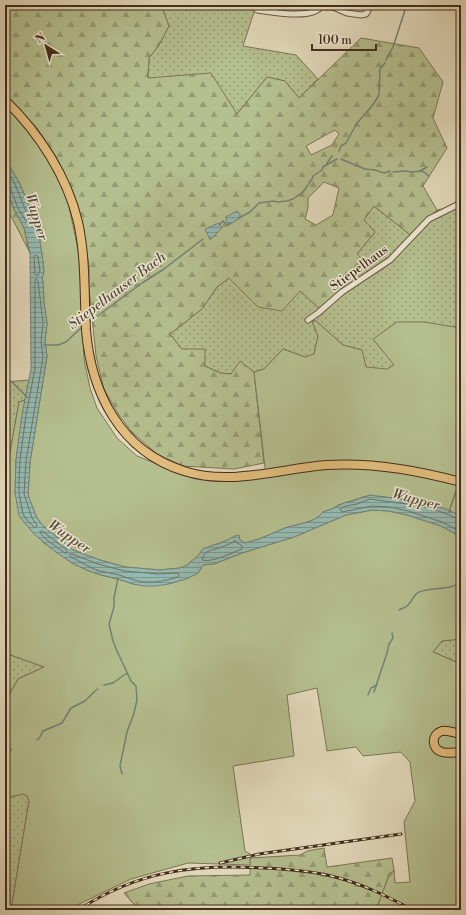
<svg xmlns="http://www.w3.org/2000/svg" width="466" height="915" viewBox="0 0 466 915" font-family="'Libre Bodoni',serif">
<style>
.grass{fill:url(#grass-dots);stroke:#7c7655}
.forest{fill:url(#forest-firs);stroke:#7c7655;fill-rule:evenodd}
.park{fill:#b5bf8f;stroke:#7c7655}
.water{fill:url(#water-rules);stroke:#748276}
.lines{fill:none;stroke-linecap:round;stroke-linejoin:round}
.shore{stroke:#6c7466;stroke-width:1}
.stream{stroke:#748276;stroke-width:1.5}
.minor-casing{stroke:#6b5843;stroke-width:7}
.primary-casing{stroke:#432d1b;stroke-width:10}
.minor{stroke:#ede7d3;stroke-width:5}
.primary{stroke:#e2bd7e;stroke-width:8}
.rail-casing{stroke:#432d1b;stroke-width:3}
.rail{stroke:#ede7d3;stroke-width:1.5;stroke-dasharray:4.5;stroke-linecap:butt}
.labels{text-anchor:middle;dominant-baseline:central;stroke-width:3;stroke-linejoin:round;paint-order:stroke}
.street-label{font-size:13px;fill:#432d1b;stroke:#ede7d3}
.water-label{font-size:14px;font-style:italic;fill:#534939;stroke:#ede7d3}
</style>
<defs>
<pattern id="grass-dots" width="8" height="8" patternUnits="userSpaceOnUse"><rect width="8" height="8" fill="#b5bf8f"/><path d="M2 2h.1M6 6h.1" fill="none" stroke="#959c74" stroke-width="1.8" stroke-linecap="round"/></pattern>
<pattern id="forest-firs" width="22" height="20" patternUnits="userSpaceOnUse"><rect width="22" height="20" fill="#b5bf8f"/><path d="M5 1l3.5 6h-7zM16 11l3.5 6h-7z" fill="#959c74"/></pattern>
<pattern id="water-rules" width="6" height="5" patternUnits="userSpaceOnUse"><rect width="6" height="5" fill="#95bab2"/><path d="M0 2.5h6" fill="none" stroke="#7b9890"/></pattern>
</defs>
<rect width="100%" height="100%" fill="#e3dabc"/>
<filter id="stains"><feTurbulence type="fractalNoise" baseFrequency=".005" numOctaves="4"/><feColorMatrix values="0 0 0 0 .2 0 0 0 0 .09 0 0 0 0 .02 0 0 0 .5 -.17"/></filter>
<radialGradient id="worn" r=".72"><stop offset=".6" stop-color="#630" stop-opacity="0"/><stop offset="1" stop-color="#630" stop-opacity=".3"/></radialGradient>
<g class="grass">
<path d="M161,5H256L255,9L243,46L296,55L318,79L299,98L285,81L267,77L237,114L148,79L149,58L159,45L169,26Z"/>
<path d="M374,206L413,237L437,210L461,206V353L428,372H363L362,350L343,345L316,321H312L318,336L314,354L305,357L283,349L264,369L254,372L240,362L231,374L220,373L205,366L182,349L170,334L202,309L217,287L229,278L258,307L366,263L357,254L375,232L363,220Z"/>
<path d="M29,380L25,400L19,402L9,459H5V382Z"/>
<path d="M461,639V664L433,652L442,641Z"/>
<path d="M5,653L44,667L18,679L5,703Z"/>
<path d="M23,794L27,796L29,801L11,910H5V798Z"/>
</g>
<g class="forest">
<path d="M5,5H161L169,26L159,45L149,58L148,78L211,73L237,114L267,77L285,81L299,98L361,38L419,48L443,82L433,118L447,148L423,186L437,210L413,237L374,206L364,220L375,232L357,254L366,263L321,310L300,291L282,311L258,307L229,278L217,287L202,309L170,334L182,349H205V366L220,373L231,374L240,361L254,372L264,463L234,469L183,466L157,454L132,432L119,415L104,389L96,356L89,288V265L75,197L57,158L37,128L5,95ZM335,130L339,134L332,145L311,155L306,146ZM324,182L339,188L333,215L316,225L305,219L308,208V198Z"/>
<path d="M5,186L14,209L24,228L30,253L12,218L5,209Z"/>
<path d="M324,848L327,867L392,858L394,870L388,878L378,905L372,910H139L124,893L149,884L188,876L250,875V858L300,855L307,851Z"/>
</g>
<g class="park">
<path d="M5,104L38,143L55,171L68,202L80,259L84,359L90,388L97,408L117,438L137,456L175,471L266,476L254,372L264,369L283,349L305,357L314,354L318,336L312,321H316L343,345L362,350L366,367L387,369L394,365L373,339L397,322H424L461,328V516L448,510L424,502L376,496L370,495L338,505L334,508L323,512L318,517L311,521L285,528L259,539L245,543L240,540L239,536L203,549L197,557L189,563L188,565L180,568L160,570L125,567L100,560L73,550L42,525L36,516L28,495L30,462L47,356L45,342L47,323L44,303L43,282L42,278L44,272L43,262L39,235L25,196L19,182L5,159Z"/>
<path d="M25,400L16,460L15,493L29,528L44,543L72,563L89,571L101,575L118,579L133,584H168L185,579L198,573L203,565L214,564L242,553L294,537L346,515L372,510L389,511L407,515L441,526L461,537V639L442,641L433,652L461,664V910H384L378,905L388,878L394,870L395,883L410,882L404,822L415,801L410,762L401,752L363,756L356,747L327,751L317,688L287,695L294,756L233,766L245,851L250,854V865L188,863L131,879L77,905L71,910H11L29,801L27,796L23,794L5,798V760L12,749L5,747V703L18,679L44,667L5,653V634L7,632L5,630V459L9,458L19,402Z"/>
</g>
<g class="water">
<path d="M5,159L19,182L29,206L39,235L43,262L44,272L42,278L43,282L44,303L47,323L45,342L47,356L30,462L28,495L36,516L42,525L73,550L100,560L125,567L160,570L180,568L188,565L189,563L197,557L203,549L213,545L218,544L227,540L235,536L239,535L240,540L245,543L259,539L285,528L311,521L318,517L323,512L334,508L346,502H349L371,495L376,496L394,498L398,499L422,501L448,510L461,516V537L441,526L407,515L389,511L372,510L346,515L294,537L242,553L214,564L203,565L198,573L186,579L168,584L156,586H144L133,584L118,579L101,575L89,571L72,563L53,550L34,534L19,516L15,493L16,460L22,414L31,369L30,253L24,228L14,209L5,186Z"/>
<path d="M237,211L240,214V218L229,225L226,220V217Z"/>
<path d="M219,223L222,228L210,240L205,229Z"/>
</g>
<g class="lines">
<g class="shore">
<path d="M5,168L15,184L29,219L28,222L26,221L18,208L10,188L8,186H5"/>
<path d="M36,255L38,257L40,271L38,275L37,276L35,274L34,257Z"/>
<path d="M36,279L38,281L43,323L41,342L43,357L26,461L24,494L32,518L37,525L36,527L35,528L27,520L23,514L19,493V481L20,460L26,415L35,369V281Z"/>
<path d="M461,520L458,519L447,514L421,505L398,503L370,499L357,504L346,506L341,508L340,510L342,512L372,506L390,507L408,511L442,522L461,532"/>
<path d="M42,531L67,550V553H65L47,540L41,534L40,532Z"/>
<path d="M235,541L242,546V549C231,553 212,563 202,560C204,550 210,551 219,548C225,546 230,544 235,541Z"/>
<path d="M70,554H72L98,564L124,571L159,574L178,573L179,575L178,577L167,580L156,582H144L134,580L119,575L96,570L71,557Z"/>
</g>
<g class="stream">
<path d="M386,60L393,47L406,7V5"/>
<path d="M339,151L341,146L346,143L357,123L372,106L379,95L380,69L385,63"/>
<path d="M341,159L365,169L375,170L384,173L390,171"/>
<path d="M328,164L337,159"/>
<path d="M420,171L427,167"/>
<path d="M393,172L405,171L412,172L421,171L424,172L429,176"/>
<path d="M239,218L250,212L259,203L274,201L277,202L287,201L293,199L303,192L312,179L313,176L322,170L323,167L328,164L327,163L332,156"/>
<path d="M219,225L223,221L227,225L230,223"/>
<path d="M88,323L142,283L164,269L203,239"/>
<path d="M44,345H58L66,342L83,326"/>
<path d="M460,351V354"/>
<path d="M460,358C457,367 456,372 461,379"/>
<path d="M11,381L27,397"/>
<path d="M460,477L461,474"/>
<path d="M449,512L456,491"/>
<path d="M118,578L114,598V607L109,624L113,641L117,651L131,681L136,686L137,700L134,713L127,732L120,766L122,774"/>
<path d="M399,610C401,609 405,608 407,606C412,602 413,595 419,592C433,586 446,592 461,582"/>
<path d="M104,685L113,683L127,673"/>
<path d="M374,692L387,653L389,644L393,638L392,633"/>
<path d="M368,695L371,688L377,685"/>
<path d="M37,740L40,737L43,731L62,723L71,708L85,701L95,691L98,689"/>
</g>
<defs>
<g id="minor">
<path d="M321,5L325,7H333L347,13L361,15L366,14L371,5"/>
<path d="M257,10C274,12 311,20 322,6"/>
<path d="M308,320L318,313L342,292L390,260L429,219L461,203"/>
</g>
<g id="primary">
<path d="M5,100C39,133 67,176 78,222C86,258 84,294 86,330C91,392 120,451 184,471C230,486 279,469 326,465C372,462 417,470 461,482"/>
<path d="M461,734C455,733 448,730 442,731C431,734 431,749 442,752C448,754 455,752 461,752"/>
<path d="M459,910L461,909"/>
</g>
</defs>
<use href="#minor" class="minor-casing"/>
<use href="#primary" class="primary-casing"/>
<use href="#minor" class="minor"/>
<use href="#primary" class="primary"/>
<defs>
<g id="rail">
<path d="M220,863L259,854L401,834"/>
<path d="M78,910C138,871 193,864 263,868C287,869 312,871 335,877C363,884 388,897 413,910"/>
</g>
</defs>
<use href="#rail" class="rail-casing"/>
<use href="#rail" class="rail"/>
</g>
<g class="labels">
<g class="street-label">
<text transform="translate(359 268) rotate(-36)">Stiepelhaus</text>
</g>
<g class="water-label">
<text transform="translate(36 217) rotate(73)">Wupper</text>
<text transform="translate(117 291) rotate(-37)">Stiepelhauser Bach</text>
<text transform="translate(416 500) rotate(15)">Wupper</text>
<text transform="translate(69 537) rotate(34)">Wupper</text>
</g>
</g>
<rect width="466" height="915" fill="none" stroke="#e3dabc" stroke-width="20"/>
<rect x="6" y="6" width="454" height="903" fill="none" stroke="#432d1b" stroke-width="2"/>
<rect x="10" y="10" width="446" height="895" fill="none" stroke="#432d1b"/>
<g transform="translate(46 46) rotate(323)" stroke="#ede7d3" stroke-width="3" paint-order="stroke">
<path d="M0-3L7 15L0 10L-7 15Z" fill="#432d1b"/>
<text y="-6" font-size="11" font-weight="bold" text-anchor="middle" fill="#432d1b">N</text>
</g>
<path d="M312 44v6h64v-6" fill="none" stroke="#432d1b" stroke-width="2"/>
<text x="318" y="44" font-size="12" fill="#432d1b" stroke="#ede7d3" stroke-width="3" paint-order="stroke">100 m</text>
<rect width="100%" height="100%" filter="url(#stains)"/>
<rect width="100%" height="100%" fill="url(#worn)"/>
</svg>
